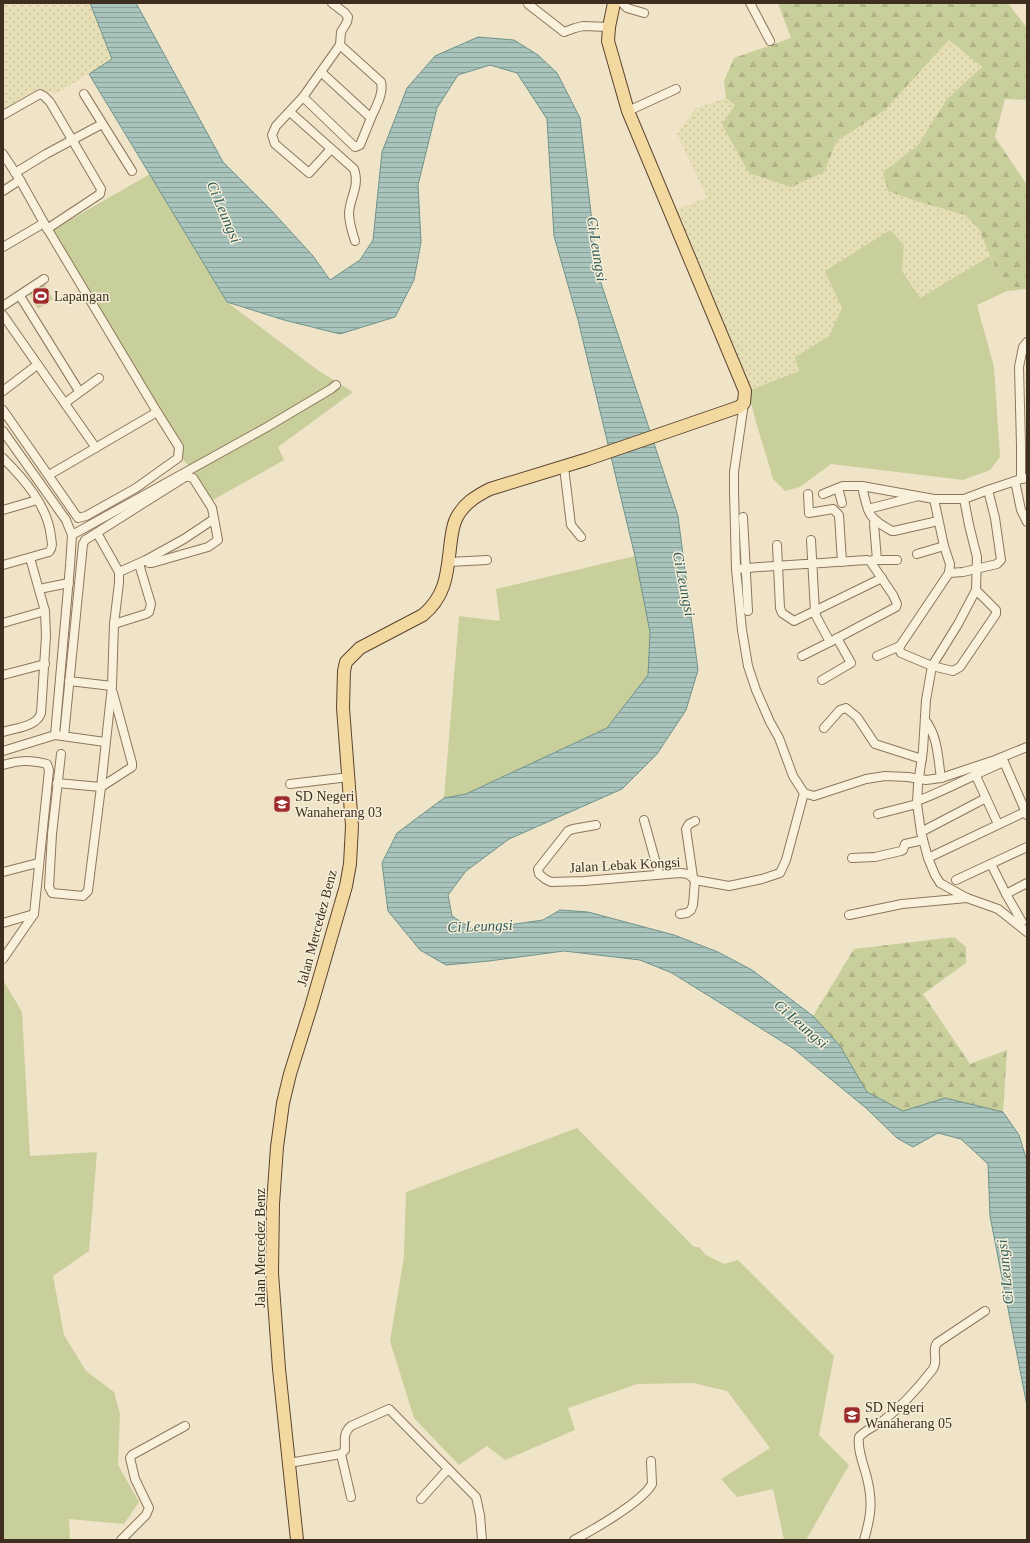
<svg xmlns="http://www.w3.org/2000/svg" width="1030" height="1543" viewBox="0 0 1030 1543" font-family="'Times New Roman',serif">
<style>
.farmland{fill:url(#farmland-dots)}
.green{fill:#c9cf9b}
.forest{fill:url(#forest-firs)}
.water{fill:url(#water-rules);stroke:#6f938a}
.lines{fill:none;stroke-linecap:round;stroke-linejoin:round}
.minor-casing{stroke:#8d765c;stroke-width:10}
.primary-casing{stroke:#5b4430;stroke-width:14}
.minor{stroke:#faf1dc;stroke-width:8}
.primary{stroke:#f3d9a0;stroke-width:12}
.labels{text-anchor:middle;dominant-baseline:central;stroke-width:3;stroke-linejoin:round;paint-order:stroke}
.poi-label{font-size:14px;fill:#3d2e20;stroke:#f7eed8;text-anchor:start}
.street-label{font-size:14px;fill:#3d2e20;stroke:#f7eed8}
.water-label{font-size:15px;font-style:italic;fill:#2f5d5a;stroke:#f7eed8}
</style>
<defs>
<pattern id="farmland-dots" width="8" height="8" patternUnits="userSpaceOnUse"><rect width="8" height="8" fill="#e6deb5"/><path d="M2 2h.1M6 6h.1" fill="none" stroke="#c6bf9b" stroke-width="1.8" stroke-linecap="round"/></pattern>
<pattern id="forest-firs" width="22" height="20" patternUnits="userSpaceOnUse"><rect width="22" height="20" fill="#c9cf9b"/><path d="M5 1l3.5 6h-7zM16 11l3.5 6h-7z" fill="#aeb285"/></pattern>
<pattern id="water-rules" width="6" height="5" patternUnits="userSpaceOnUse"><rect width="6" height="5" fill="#a9c4bc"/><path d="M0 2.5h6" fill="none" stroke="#8ba098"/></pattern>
</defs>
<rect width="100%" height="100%" fill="#f0e4c8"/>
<g class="farmland">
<path d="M3,3H90L112,59L56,94L38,88L3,109Z"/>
<path d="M949,40L982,67L947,99L918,145L883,172L916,201L965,215L979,229L990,256L920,298L902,271L904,245L889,230L842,308L829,336L795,357L799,371L748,391L676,210L707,197L677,134L696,108L726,98L735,105L722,125L824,172L837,141L885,110Z"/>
</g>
<g class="green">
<path d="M150,174L227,302L319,371L353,392L278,447L284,460L213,500L193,470L185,462L51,231Z"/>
<path d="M890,230L904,245L902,271L920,298L990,256L1007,291L977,305L994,367L1000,457L990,470L963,480L831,464L800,487L785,491L773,479L756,422L748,391L799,371L795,357L829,336L842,308L825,271Z"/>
<path d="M44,284L53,299L38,309L29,293Z"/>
<path d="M635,556L650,632L648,675L607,728L466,794L444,798L459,616L500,621L496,589Z"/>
<path d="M3,980L22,1012L30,1156L97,1152L89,1251L53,1276L64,1335L86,1371L114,1392L120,1414L118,1465L139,1502L124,1524L69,1519L70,1540H3Z"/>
<path d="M577,1128L694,1247H699L706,1255L724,1264L738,1260L834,1356L819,1435L849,1465L806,1540H784L773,1489L737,1497L721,1479L770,1448L727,1391L693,1383L637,1384L568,1408L575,1430L505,1460L487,1446L459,1465L414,1418L390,1341L404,1256L406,1192Z"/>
</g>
<g class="forest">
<path d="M778,3H1008L1027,28V100L1005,99L995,137L1027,185V289L1007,291L990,256L979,229L965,215L916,201L888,191L883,172L918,145L947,99L982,67L949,40L885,110L837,141L824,172L791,187L749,173L722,124L735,105L726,98L724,81L734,58L791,38Z"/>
<path d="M954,937L966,947V963L923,994L970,1064L1007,1050L1003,1112L945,1098L903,1111L867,1092L840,1046L813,1016L854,949Z"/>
</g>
<path class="water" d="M90,3H136L223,162L271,210L313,256L330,280L360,260L373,240L382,152L407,88L435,56L478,37L514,40L538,55L557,73L580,118L598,274L678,516L698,670L686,710L657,754L622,789L509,839L466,871L448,895L452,916L474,930L543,920L560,910L588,912L674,935L718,952L752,970L813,1016L840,1046L867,1092L903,1111L945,1098L1003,1112L1019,1135L1027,1161V1406L990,1216L988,1164L961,1139L938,1133L913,1147L897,1138L866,1108L794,1049L672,973L640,960L564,951L489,961L446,965L420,950L388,911L382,863L397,833L444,798L466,794L607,728L648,675L650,632L635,556L578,320L554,236L547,119L517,73L490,65L458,75L437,108L418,185L421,242L414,280L395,317L340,334L284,320L227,302L89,74L112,59Z"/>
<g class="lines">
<defs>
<g id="minor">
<path d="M332,3L345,13L348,17L347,22L341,32L340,45L303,97L355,147L360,145L371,118"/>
<path d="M622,3L627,8L644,13"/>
<path d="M750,3L770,41"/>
<path d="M528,4L564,32L575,28L583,26L609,27"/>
<path d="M321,72L371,118C375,108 384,94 381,82L340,45"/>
<path d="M84,94L132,171"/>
<path d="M303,97L276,126L272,135L275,144L309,173L331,149"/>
<path d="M628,111L676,89"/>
<path d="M290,112L354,169C360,186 350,197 349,213C349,223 352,232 355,241"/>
<path d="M3,115L40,94L44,96L50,102L101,189L100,194L47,229"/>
<path d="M3,154L20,180L44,223L157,412L179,447L178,458L136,488L86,516L78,518L3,410"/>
<path d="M15,173L46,154L102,124"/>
<path d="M3,191L20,180"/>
<path d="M3,247L44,223"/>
<path d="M20,296L79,391"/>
<path d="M3,306L44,279"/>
<path d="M3,315L96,448"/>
<path d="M3,391L37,365"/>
<path d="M65,403L99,378"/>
<path d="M744,403L734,472V491L736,569L742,630L748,666L756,690L770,722L779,738L793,776L804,793L814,796L866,779L885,776L908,777L926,780L941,778L995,760L1027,747"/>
<path d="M3,431L66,520L72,535L70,566L55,735"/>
<path d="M3,458C24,479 48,506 51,537C52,543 53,547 49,552L3,565"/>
<path d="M564,467L571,525L581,537"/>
<path d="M49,475L157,412"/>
<path d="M1021,479V446L1019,367L1023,347L1027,342"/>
<path d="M1015,481L1021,510L1027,522"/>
<path d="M862,486C868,512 866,517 892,531H894L938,521"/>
<path d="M838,488L842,503"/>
<path d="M988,490L1021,479L1027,478"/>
<path d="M808,494L809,513L833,509L839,515L842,562"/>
<path d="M823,494L843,486H862L934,499H964L969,525L977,557L976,590L958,624L932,666L926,700L923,750L918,784L917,804L921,832L928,858L935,875L940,883L967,898L998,909L1027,932"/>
<path d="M934,499L944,546L950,564L949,573"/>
<path d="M964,499L988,490L995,518L1001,560L997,564L963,572L949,573L900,646L899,649L901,653L932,666L953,671L960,667L996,614V610L976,590"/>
<path d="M868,509L915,497"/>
<path d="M3,510L37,500"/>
<path d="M743,517L748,611"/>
<path d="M874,524L877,560"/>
<path d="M72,535L267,427L331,389L336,385"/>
<path d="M777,545L780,608L782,613L794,621L882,578"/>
<path d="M917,554L944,546"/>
<path d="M146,560L184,539L214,519"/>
<path d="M873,560H897"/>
<path d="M449,562L487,560"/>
<path d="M736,569C780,565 824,563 867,560L870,561L893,595L897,604L896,607L830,642L816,616L815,612L811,540"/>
<path d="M39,589L69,583"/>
<path d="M3,623L45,611"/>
<path d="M114,624L146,614L149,612L151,604L139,564"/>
<path d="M802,656L830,642"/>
<path d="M877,656L900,646"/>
<path d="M3,675L45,664"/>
<path d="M822,680L851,663L837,638"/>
<path d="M69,681L112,686"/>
<path d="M925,720C938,736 938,759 941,778"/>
<path d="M824,728L840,710L846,708L857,717L875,744L922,759"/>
<path d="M3,732C15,728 37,727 41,713L46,636L45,611L30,558"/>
<path d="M64,736L83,544L85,540L90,537L185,477H189L193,478L212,508L218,540L208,547L152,563H149L146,560L119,572"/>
<path d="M3,751L55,735L105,742"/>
<path d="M61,754L52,834L49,887L52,893L83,896L88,891L101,787L112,686L114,624L119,583V572L97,533"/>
<path d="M1004,762L1027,815"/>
<path d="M3,765C20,760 30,760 47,764L49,770L34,914L3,959"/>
<path d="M975,774L998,824"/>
<path d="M57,783L101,787L132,767V763L113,693"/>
<path d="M290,784L349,777"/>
<path d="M917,801C947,790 975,774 1004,762"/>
<path d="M878,814L917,804"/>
<path d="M644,820L659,874"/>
<path d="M596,825L573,829L568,831L538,869L539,874L545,879L551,882L584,881L680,873L688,874L695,880L729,886L762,879L780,873L786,860L804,793"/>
<path d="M921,832L986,798"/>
<path d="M852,858L875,857L901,851L903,850L905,844L923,840"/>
<path d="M928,858L1027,811"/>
<path d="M991,864L1006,894L1022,922"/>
<path d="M3,872L38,863"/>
<path d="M693,877L686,829L689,824L695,821"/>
<path d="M956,880L1027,847"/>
<path d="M1006,894L1027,883"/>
<path d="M680,914L687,913L691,910L693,905L695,880"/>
<path d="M849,915L902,904L967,898"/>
<path d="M3,923L34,914"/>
<path d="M341,1454L351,1497"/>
<path d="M289,1463L341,1454L345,1450C345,1439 343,1433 351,1426L389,1409L476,1497L480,1515L482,1540"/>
<path d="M421,1499L448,1469"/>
<path d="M121,1540L146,1515L149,1508L135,1479L130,1458L132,1455L185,1426"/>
<path d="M574,1540C593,1530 642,1502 652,1484L651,1461"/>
<path d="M864,1540C871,1516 873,1502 867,1478C864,1465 857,1450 859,1437C865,1430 876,1426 884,1420C902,1406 919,1387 933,1369C939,1360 931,1351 937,1343L985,1311"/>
</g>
<path id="primary" d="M297,1540L279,1369L272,1273L273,1204L277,1147L283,1103L290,1074L311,1007L346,886L350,864L352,826L343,708L344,671L346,662L360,648L423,615C448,594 447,570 451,540C452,533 453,525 456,519C463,504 476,496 490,489L588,459L739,407L744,403L745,391L628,111L608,41L609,27L614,3"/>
</defs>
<use href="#minor" class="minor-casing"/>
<use href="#primary" class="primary-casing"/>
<use href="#minor" class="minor"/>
<use href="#primary" class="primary"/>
</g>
<defs>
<symbol id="stadium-square" viewBox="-11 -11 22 22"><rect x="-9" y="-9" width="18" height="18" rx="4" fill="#9e2a2b" stroke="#f7eed8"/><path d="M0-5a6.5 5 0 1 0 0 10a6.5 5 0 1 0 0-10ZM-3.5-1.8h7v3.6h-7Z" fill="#fff"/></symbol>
<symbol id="school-square" viewBox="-11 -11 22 22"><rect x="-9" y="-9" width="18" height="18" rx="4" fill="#9e2a2b" stroke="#f7eed8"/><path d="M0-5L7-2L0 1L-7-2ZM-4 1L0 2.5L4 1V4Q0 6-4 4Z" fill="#fff"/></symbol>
</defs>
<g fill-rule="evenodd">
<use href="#stadium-square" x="31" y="286" width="20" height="20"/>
<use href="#school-square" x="272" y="794" width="20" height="20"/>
<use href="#school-square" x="842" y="1405" width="20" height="20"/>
</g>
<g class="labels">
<g class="poi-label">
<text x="54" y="296">Lapangan</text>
<text x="295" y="796">SD Negeri<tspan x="295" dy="16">Wanaherang 03</tspan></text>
<text x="865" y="1407">SD Negeri<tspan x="865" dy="16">Wanaherang 05</tspan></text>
</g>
<g class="street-label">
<text transform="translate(625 865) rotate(-3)">Jalan Lebak Kongsi</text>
<text transform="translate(317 928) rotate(-75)">Jalan Mercedez Benz</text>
<text transform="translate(260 1248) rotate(-90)">Jalan Mercedez Benz</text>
</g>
<g class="water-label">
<text transform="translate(224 212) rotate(67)">Ci Leungsi</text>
<text transform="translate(597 249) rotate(81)">Ci Leungsi</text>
<text transform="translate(684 584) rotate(79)">Ci Leungsi</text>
<text transform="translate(480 926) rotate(-2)">Ci Leungsi</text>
<text transform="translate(801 1024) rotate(41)">Ci Leungsi</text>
<text transform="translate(1005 1272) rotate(-96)">Ci Leungsi</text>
</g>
</g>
<rect width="1030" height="1543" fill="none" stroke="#3d2e20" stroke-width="8"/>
</svg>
